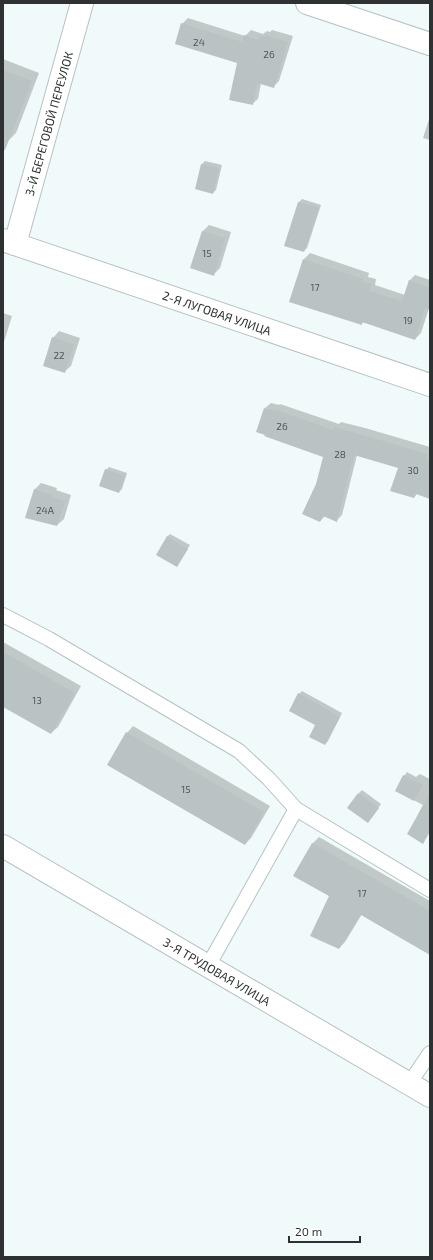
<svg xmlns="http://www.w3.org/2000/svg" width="433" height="1260" viewBox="0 0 433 1260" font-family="'Exo 2',sans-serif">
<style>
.shadow{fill:#0003}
.building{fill:#bac3c3}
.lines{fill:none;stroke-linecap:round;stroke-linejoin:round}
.lane-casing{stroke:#b8c1c2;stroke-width:16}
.street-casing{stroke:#b8c1c2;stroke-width:24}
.secondary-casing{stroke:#b8c1c2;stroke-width:24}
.lane{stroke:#fff;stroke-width:14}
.street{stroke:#fff;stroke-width:22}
.secondary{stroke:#fff;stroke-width:22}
.labels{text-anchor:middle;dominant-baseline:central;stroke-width:4;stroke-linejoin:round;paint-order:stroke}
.number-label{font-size:10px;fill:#505656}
.street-label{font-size:12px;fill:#2d3131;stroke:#fff}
</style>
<rect width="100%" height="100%" fill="#f0fafa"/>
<g class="shadow">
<path d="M188,18L245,36L251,30L263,34L267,31L270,32L272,30L293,36L279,81L273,87L261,83L258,99L252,104L238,63L182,24Z"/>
<path d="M3,59L39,73L16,133L8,141L3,140Z"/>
<path d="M430,116V140L423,138Z"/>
<path d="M205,161L222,165L216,190L213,193L196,189L202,164Z"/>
<path d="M302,199L321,205L307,248L304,251L285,245L299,202Z"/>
<path d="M209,225L231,232L220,268L213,275L191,268L203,231Z"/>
<path d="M310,253L369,273L368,277L376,279L375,285L405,295L409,281L415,275L430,280V309L429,308L421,333L415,339L364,322L361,324L304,259Z"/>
<path d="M3,313L12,316L3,345Z"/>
<path d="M59,331L80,338L71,366L64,372L53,338Z"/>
<path d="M271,403L279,405L280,404L339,424L341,422L365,428L430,447V491L417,494L414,497L399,467L357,455L342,515L336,521L325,516L320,521L317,484L325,456L265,408Z"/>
<path d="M109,467L127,473L122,489L119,492L106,470Z"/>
<path d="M41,483L57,488L56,490L71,495L64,519L57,525L34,490Z"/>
<path d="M170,534L190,545L177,566L167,537Z"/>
<path d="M3,642L81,686L58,727L51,733L3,706Z"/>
<path d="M302,691L342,713L328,741L325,744L317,725L299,694Z"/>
<path d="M133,726L270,806L251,838L245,844L127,733Z"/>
<path d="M407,772L416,777L420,774L430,779V832L423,842L408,834L423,805L396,791L404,776Z"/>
<path d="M362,790L381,804L368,822L359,793Z"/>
<path d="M319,837L430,901V953L362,914L345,942L339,948L330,896L294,875L313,843Z"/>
</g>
<g class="building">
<path d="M181,23L242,42L244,35L259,40L260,36L265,37L266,35L288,42L274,88L257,83L253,105L229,100L237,63L175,44Z"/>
<path d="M3,70L32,81L5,150H3Z"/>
<path d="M201,164L219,168L213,194L195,189Z"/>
<path d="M298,202L319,208L304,252L284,246Z"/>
<path d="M202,231L225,238L214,276L190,268Z"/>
<path d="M303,259L363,279V283L371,284L369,291L402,301L409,280L430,288V310L425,308L415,340L362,322V325L289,302Z"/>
<path d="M52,337L74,344L65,373L43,366Z"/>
<path d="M264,408L273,411L274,409L333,430L334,427L359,434L428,454L426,459L430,460V499L416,494L414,498L390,491L398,468L354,455L337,522L323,516L320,522L302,514L316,484L323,457L264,436L265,435L256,432Z"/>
<path d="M105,469L125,476L119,493L99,486Z"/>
<path d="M34,489L51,495V497L65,501L57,526L25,518Z"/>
<path d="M167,536L188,549L177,567L156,555Z"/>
<path d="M3,652L75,693L51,734L3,707Z"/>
<path d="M298,693L340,717L325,745L309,737L315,725L289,711Z"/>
<path d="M126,732L264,812L245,845L107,765Z"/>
<path d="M403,775L423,785L414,801L395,791Z"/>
<path d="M358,793L379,808L368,823L347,808Z"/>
<path d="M430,793V831L423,844L407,834Z"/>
<path d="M312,843L430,911V955L361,915L339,949L310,936L329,896L293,876Z"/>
</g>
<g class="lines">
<defs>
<g id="lane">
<path d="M3,615L49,639L239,751L269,779L296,809L430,890"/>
<path d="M208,966L296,809"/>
<path d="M409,1084L430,1053"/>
</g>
<g id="street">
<path id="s1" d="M3,240L430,385"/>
<path id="s2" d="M15,244L82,3"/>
</g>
<g id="secondary">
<path d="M307,3L430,44"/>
<path id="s3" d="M3,846L430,1096"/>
</g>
</defs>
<use href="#lane" class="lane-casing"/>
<use href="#street" class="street-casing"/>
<use href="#secondary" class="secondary-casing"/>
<use href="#lane" class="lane"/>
<use href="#street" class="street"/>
<use href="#secondary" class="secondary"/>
</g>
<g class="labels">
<g class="number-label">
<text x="199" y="42">24</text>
<text x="269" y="54">26</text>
<text x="207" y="253">15</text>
<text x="315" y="287">17</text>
<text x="408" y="320">19</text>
<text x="59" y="355">22</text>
<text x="282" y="426">26</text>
<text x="340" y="454">28</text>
<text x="413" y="470">30</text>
<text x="45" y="510">24А</text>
<text x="37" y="700">13</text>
<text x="186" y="789">15</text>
<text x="362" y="893">17</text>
</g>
<g class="street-label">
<text stroke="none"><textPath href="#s2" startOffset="125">3-Й БЕРЕГОВОЙ ПЕРЕУЛОК</textPath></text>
<text stroke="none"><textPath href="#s1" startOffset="226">2-Я ЛУГОВАЯ УЛИЦА</textPath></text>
<text stroke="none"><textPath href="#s3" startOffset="248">3-Я ТРУДОВАЯ УЛИЦА</textPath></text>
</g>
</g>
<rect width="433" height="1260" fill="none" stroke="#2d3131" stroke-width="8"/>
<path d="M289 1236v6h71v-6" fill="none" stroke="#2d3131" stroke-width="2"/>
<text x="295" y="1236" font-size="12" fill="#2d3131" stroke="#ffffff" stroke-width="3" paint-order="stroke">20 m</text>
</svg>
